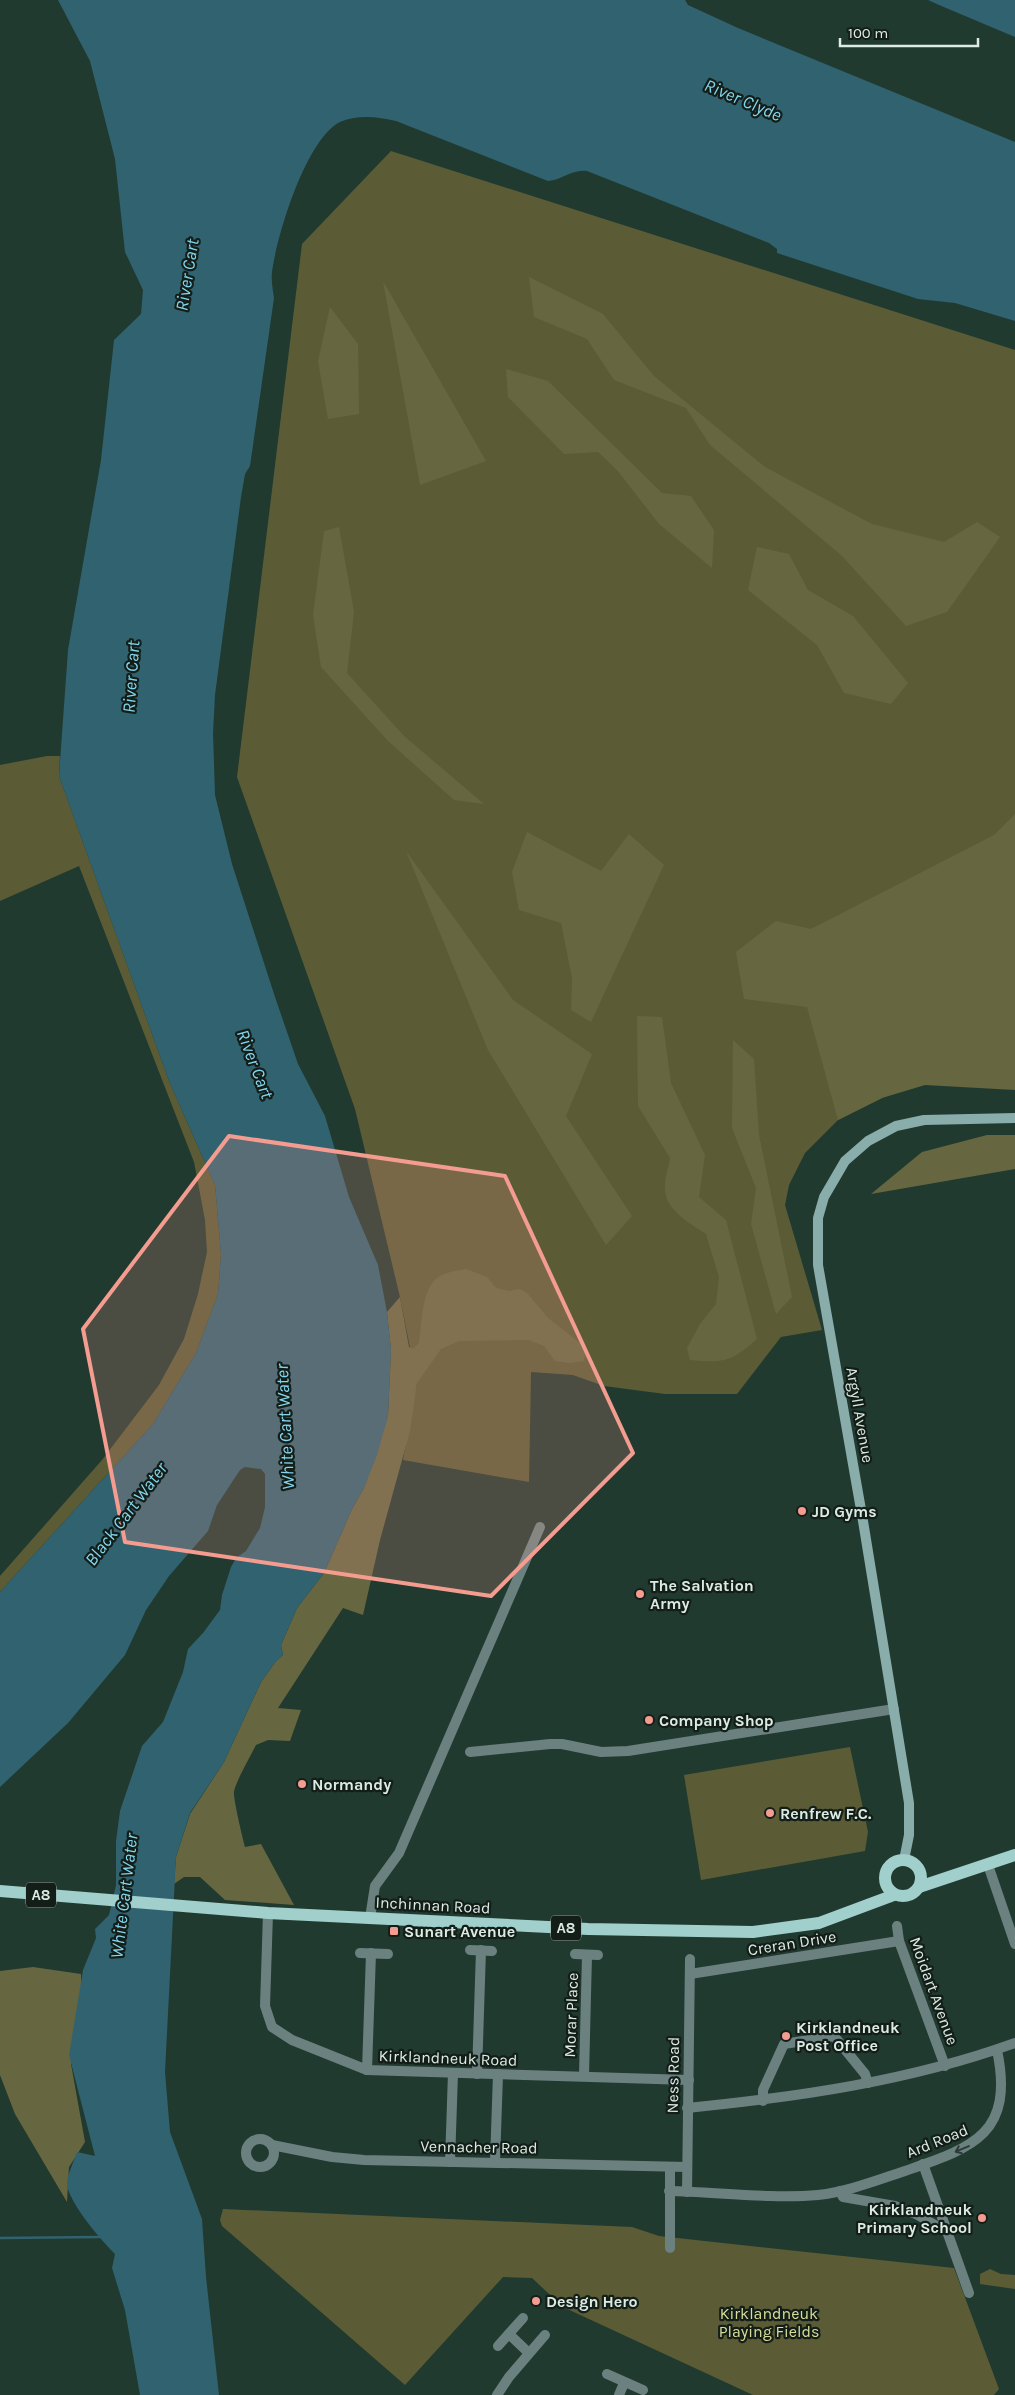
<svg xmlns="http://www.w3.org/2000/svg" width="1015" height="2395" viewBox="0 0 1015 2395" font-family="Karla,sans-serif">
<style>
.green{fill:#5b5c36}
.forest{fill:#666740}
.water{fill:#316270}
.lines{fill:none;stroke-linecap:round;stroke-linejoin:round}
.stream{stroke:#316270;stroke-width:2.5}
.street{stroke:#6b8180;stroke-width:10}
.secondary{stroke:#89adab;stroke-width:10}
.primary{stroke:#a0cfcc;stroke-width:12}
.oneway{stroke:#2d3c38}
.marked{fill:#f59c91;fill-opacity:0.2;stroke:#f59c91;stroke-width:4;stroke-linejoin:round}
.poi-dot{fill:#f59c91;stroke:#131e19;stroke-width:2}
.labels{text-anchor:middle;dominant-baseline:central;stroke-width:4.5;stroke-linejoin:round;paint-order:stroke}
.shield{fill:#131e19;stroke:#a0aea6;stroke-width:1}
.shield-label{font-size:15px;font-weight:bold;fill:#dcebe3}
.street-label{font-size:16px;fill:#dcebe3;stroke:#131e19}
.poi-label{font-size:16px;font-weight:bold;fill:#dcebe3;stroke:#131e19;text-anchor:start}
.park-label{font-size:16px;fill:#dadd99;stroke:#131e19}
.water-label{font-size:18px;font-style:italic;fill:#84d6ef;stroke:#131e19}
</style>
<rect width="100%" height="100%" fill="#213a2f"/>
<g class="green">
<path d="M391,151L1015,350V915L882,1098L838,1120L805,1153L789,1185L785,1205L822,1330L781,1337L737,1394H665L604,1386L573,1375L531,1372L529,1482L403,1460L417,1383L400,1297L355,1109L237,777L302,244Z"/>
<path d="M47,756H60L59,776L169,1081L215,1185L221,1254L218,1294L196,1353L153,1424L0,1592V1576L102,1460L159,1385L184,1339L198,1294L207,1252L205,1220L194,1162L79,866L0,901V765Z"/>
<path d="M850,1747L868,1832L865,1851L701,1880L684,1775Z"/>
<path d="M223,2209L632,2227L659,2236L954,2268L999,2389L994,2395H753L563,2307L532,2278L503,2277L405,2385L222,2226L220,2220Z"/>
<path d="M990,2269L1001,2274L1015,2275V2289L980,2284V2274Z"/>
</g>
<g class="forest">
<path d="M529,277L603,314L654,376L765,467L872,524L944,542L977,522L1000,537L947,612L906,626L841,555L710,445L686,408L614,380L587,339L534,317Z"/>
<path d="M383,281L486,461L420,485Z"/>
<path d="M330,307L358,344L359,414L328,419L318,361Z"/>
<path d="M506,369L548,381L662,493L691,496L714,530L712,568L659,524L617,470L598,452L564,454L508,397Z"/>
<path d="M339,527L354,612L347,673L404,736L484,804L454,800L388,741L321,667L313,615L324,531Z"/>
<path d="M757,547L789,554L808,590L853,616L908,683L891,704L844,693L817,645L748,590Z"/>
<path d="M1015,814V1090L925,1085L882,1098L838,1120L807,1007L744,999L736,952L776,921L811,929L994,835Z"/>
<path d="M527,832L601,871L629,834L664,865L591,1022L571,1010L572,978L561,923L519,910L512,872Z"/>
<path d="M406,851L513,1000L592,1054L566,1116L632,1216L606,1245L488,1050Z"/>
<path d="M637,1016L662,1017L671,1083L705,1155L699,1197L726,1220L757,1339C731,1362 724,1363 690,1360L687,1348L700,1324L716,1304L719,1277L706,1234C691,1224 665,1210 665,1189C664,1179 669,1167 670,1158L638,1106Z"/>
<path d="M733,1040L754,1059L759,1135L792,1297L776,1314L751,1224L756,1188L732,1128Z"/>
<path d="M987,1135H1015V1169L871,1194L922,1152Z"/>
<path d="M466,1269L487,1277L496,1288L509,1291L519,1289L527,1293L548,1318L580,1343L585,1355L584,1361L569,1363L555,1361L544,1346L529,1340L459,1341L441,1349L417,1383L410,1431L380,1540L363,1615L343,1608L278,1708L301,1710L290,1741L268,1740L256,1745C251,1755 235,1783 234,1792C233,1798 243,1840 245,1847L261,1844L294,1905L225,1900L200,1877H184L174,1884L176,1857L190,1814L224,1762L261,1682L276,1661L283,1655L281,1645L297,1608L324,1573L352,1509L364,1488L388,1416L391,1350L387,1312L400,1297L409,1347L413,1349L419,1343C422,1325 421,1292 436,1279C444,1272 456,1271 466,1269Z"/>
<path d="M33,1967L81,1974V1992L71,2064L85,2142L69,2167L67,2202L15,2114L0,2075V1971Z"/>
</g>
<g class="water">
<path d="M58,0H685L688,5L738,28L1015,142V321L955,303L918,299L777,253V249L769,243L587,171C571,169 563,180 548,181L396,121C379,117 357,114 340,122C306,139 277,235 272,272C271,281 273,290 274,298L250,466L245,474L241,497L215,695L213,733L215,795L232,864L275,997L298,1064L325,1116L349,1197L378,1265L387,1312L391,1350L388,1416L377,1455L364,1488L352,1509L324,1573L297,1608L281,1645L283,1655L276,1661L261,1682L224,1762L190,1813L176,1857L165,2072L170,2132L202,2219L206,2277L219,2395H140L125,2310L112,2268L115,2254C102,2241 66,2200 67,2182C68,2173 74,2161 77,2152L95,2156L69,2055L83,1970L96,1938L95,1929L109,1915L116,1885V1841L120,1811L142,1746L163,1722L183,1672L188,1649L203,1633L220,1610L222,1595L231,1567L236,1558L246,1551L260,1528L265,1507V1474L261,1469L245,1467L240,1470L217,1505L208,1531L169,1576L146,1610L125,1655L68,1723L0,1787V1592L153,1424L196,1353L218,1294L221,1254L215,1185L169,1081L59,776L68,650L101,460L114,340L141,314L143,290L125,252L115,159L90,61Z"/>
<path d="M928,0H1015V37L939,5Z"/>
</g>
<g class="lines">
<path class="stream" d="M0,2238L101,2237"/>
<g class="street">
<path d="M470,1752L550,1744H562L601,1752L628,1751L894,1709"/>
<path d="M988,1865L1015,1944"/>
<path d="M268,1913L265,2006L272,2027L292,2040L367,2070L689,2080"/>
<path d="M370,1918L375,1886L399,1853L540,1527"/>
<path d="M897,1926L899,1941L945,2066"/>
<path d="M470,1950L492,1951"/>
<path d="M360,1953L388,1954"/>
<path d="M575,1954L598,1955"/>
<path d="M690,1974L899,1941"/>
<path d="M367,2070L371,1953"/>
<path d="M477,2074L481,1950"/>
<path d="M584,2076L587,1955"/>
<path d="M763,2101V2090L784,2044L834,2036L865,2074L868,2083"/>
<path d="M687,2108C798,2097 910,2081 1015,2043"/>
<circle cx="260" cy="2153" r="14"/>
<path d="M272,2145L332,2157L364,2160L687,2167"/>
<path d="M450,2162L453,2073"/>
<path d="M495,2162L498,2074"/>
<path d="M923,2164L969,2293"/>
<path d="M669,2191C716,2192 772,2199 818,2195C846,2192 875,2181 902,2172C971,2148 1015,2136 997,2050"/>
<path d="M840,2191L843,2197L895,2206L916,2214L947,2232"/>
<path d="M687,2192L690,1959"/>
<path d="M670,2248V2167"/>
<path d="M509,2334L529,2353"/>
<path d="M498,2346L523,2318"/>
<path d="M607,2374L643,2390"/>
<path d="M497,2395L509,2377L545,2335"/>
<path d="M619,2395L624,2383"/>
</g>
<path class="secondary" d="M904,1860L909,1835V1803L863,1521L818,1265V1218L824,1197L845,1161L868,1141L896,1126L924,1120L1015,1118"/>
<g class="primary">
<circle cx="903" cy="1878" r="18"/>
<path d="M919,1887L1015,1855"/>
<path d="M0,1891L268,1913L588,1929L753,1932L819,1923L894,1895"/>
</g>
</g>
<defs><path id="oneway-shaft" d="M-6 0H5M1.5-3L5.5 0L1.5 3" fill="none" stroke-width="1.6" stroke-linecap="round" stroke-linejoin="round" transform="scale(1.25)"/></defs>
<use class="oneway" href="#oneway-shaft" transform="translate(962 2149) rotate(157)"/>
<path class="marked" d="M229,1136L505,1176L633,1453L491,1596L125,1542L83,1329Z"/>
<g class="poi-dot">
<circle cx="802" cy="1511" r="5"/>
<circle cx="640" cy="1594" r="5"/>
<circle cx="649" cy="1720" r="5"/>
<circle cx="302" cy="1784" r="5"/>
<circle cx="770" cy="1813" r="5"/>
<rect x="389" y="1926" width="10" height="10" rx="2.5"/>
<circle cx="786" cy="2036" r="5"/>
<circle cx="982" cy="2218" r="5"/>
<circle cx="536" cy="2301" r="5"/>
</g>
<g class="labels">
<g class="shield">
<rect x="26" y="1882.5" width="30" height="25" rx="4"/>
<rect x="551" y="1915.5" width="30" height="25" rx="4"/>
</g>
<g class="shield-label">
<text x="41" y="1895">A8</text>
<text x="566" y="1928">A8</text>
</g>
<g class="street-label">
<text transform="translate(860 1415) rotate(80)">Argyll Avenue</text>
<text transform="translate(433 1905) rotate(3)">Inchinnan Road</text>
<text transform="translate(792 1943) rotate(-9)">Creran Drive</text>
<text transform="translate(934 1991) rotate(70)">Moidart Avenue</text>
<text transform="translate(571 2015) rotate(-88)">Morar Place</text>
<text transform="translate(448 2058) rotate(2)">Kirklandneuk Road</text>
<text transform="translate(673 2075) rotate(-89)">Ness Road</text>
<text transform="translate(937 2141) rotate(-22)">Ard Road</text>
<text transform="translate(479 2147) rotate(1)">Vennacher Road</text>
</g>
<g class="poi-label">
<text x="812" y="1511">JD Gyms</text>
<text x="650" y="1585">The Salvation<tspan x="650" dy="18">Army</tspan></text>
<text x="659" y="1720">Company Shop</text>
<text x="312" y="1784">Normandy</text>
<text x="780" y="1813">Renfrew F.C.</text>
<text x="404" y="1931">Sunart Avenue</text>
<text x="796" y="2027">Kirklandneuk<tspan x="796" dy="18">Post Office</tspan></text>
<text x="972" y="2209" text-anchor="end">Kirklandneuk<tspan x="972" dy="18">Primary School</tspan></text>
<text x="546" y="2301">Design Hero</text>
</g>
<g class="park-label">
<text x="769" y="2313">Kirklandneuk<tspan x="769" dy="18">Playing Fields</tspan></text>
</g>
<g class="water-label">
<text transform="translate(743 100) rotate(23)">River Clyde</text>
<text transform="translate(187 275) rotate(-81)">River Cart</text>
<text transform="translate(131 677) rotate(-86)">River Cart</text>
<text transform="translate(255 1064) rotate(69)">River Cart</text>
<text transform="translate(285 1427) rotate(-93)">White Cart Water</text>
<text transform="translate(126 1514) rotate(-53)">Black Cart Water</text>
<text transform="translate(124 1896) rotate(-83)">White Cart Water</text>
</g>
</g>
<path d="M840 38v8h138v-8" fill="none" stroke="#dcebe3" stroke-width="2.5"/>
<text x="848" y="38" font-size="15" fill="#dcebe3" stroke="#131e19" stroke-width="4" paint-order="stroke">100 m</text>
</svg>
